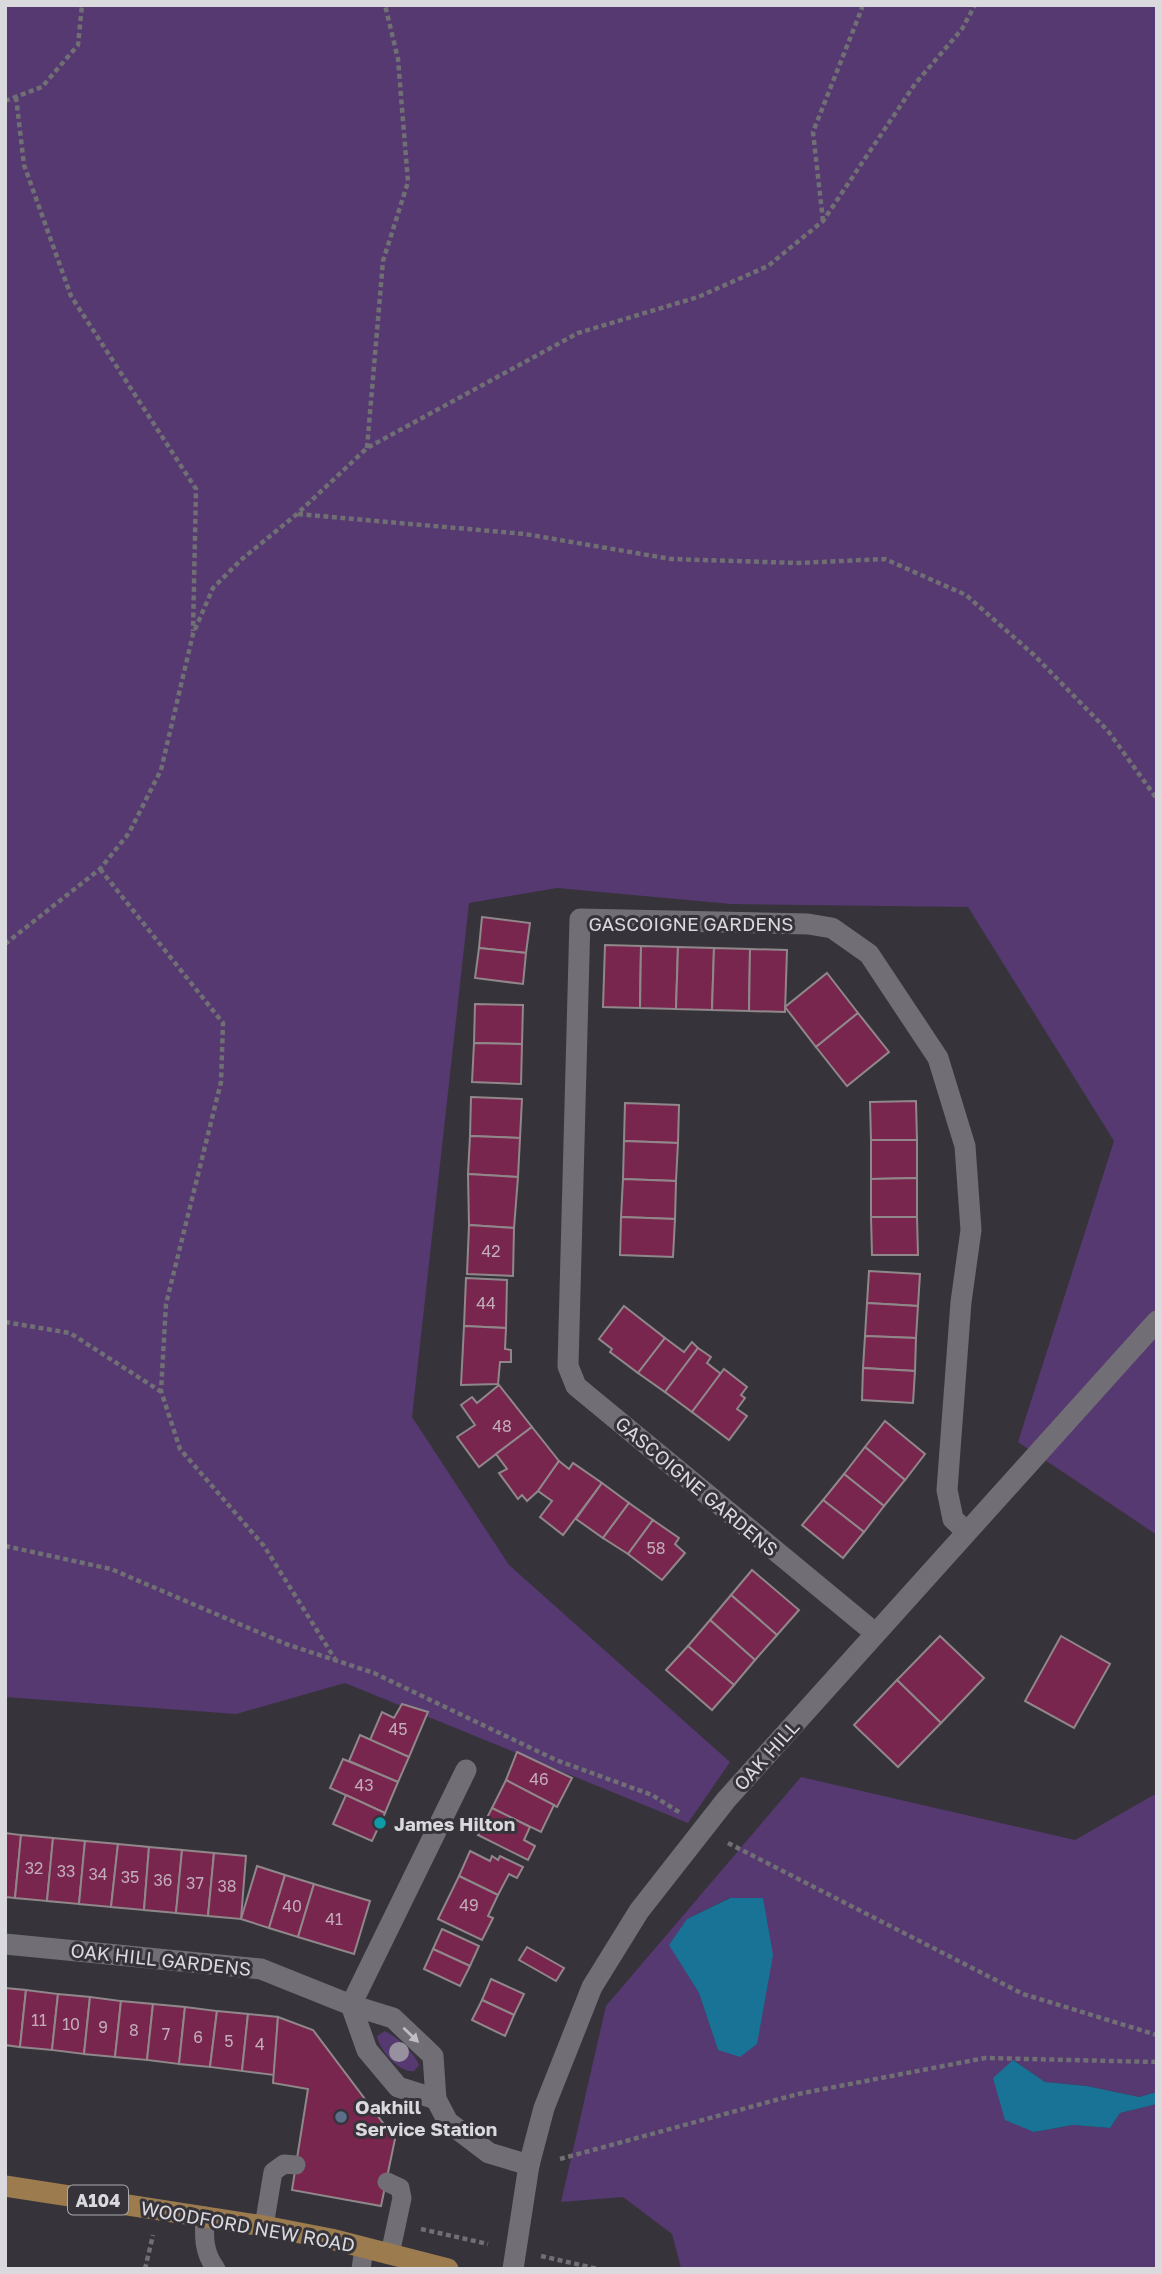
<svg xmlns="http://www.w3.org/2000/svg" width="1162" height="2274" viewBox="0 0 1162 2274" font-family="'Golos Text',sans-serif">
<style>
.green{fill:#553970;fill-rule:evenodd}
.water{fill:#197397}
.building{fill:#79264e;stroke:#90878a;stroke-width:2}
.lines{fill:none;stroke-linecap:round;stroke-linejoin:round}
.path{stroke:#706f74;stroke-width:4.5;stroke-dasharray:5 3.5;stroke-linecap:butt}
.lane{stroke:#716e75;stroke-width:19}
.street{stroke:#716e75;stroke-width:21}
.primary{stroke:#9c7b4f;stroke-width:21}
.tree{fill:#97919f}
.oneway{fill:#c0bec3}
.culture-dot{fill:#0f9aa8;stroke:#36343a;stroke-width:2.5}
.service-dot{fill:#5c6f8a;stroke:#36343a;stroke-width:2.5}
.labels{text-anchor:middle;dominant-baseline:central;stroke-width:6;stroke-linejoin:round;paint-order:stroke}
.number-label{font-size:16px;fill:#c2acb9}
.shield{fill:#36343a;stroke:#a9a8ac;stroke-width:2}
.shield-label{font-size:18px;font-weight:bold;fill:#dad9dd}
.street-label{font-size:19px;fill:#dad9dd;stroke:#36343a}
.poi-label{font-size:19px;font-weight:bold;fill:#dad9dd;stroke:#36343a;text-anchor:start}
</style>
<rect width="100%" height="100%" fill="#36343a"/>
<g class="green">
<path d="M5,5H1157V1535L1018,1442L1114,1141L968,907L731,904L557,888L469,903L412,1417L509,1565L730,1762L688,1823L345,1683L236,1714L5,1697Z"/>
<path d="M801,1777L1075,1840L1157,1793V2092L1139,2097L1087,2086L1045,2082L1013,2060L1034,2132L1073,2125L1110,2128L1120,2113L1157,2104V2269H685L681,2268L672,2234L623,2197L561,2202L606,2006ZM729,1898L763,1899L718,2050L699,1993L670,1945L687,1919Z"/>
<path d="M385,2031C397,2037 414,2052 419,2065L414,2071C399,2073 380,2051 377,2036Z"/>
</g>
<g class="water">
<path d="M730,1898H763L773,1955L757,2044L740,2057L718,2050L699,1993L669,1945L687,1919Z"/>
<path d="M1013,2060L1045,2082L1087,2086L1139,2097L1157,2092V2104L1120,2113L1110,2128L1073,2125L1034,2132L1005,2120L993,2078Z"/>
</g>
<g class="building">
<path d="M482,917L530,923L526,953L479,948Z"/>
<path d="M605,945L641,946L640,1008L603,1007Z"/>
<path d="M641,946L678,947L676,1009L640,1008Z"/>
<path d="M678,947L714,948L712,1010L676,1009Z"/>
<path d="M479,948L526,953L523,984L475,978Z"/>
<path d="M714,948L750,949L749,1011L712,1010Z"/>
<path d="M750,949L787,950L785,1012L749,1011Z"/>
<path d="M827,973L858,1013L816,1047L785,1007Z"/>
<path d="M475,1004L523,1005L522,1044L474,1043Z"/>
<path d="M858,1013L889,1052L847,1086L816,1047Z"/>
<path d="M474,1043L522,1044L521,1084L472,1082Z"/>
<path d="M471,1097L522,1099L520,1138L470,1136Z"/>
<path d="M916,1101L917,1140H871L870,1102Z"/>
<path d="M625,1103L679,1105L678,1143L624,1141Z"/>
<path d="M470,1136L520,1138L518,1177L468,1174Z"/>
<path d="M871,1140H917V1178L871,1179Z"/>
<path d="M624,1141L678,1143L676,1181L623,1179Z"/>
<path d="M468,1174L518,1177L514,1228L469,1225Z"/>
<path d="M917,1178V1217H871V1179Z"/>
<path d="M623,1179L676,1181L675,1219L621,1217Z"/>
<path d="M621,1217L675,1219L673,1257L620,1255Z"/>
<path d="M871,1217H917L918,1255H872Z"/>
<path d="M469,1225L514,1228L513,1276L467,1274Z"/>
<path d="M869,1271L920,1274L918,1306L867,1303Z"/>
<path d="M466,1278L507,1280L506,1328L464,1326Z"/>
<path d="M867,1303L918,1306L916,1338L865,1336Z"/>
<path d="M624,1306L665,1338L638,1373L610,1352L612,1349L599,1339Z"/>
<path d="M464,1326L506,1328L505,1349L511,1350V1362H500L498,1384L461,1385Z"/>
<path d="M865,1336L916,1338L915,1371L863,1368Z"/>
<path d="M665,1338L684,1352L692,1342L698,1348L665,1392L638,1373Z"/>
<path d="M698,1348L711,1357L707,1363L721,1374L692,1412L665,1392Z"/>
<path d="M863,1368L915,1371L913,1403L862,1400Z"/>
<path d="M724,1369L747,1387L741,1395L745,1398L737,1409L747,1416L729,1440L692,1412Z"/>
<path d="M499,1385L532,1427L479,1467L457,1437L475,1425L461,1405L472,1397L477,1403Z"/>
<path d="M885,1421L925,1454L905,1480L865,1447Z"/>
<path d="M532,1427L559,1461L538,1491L527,1501L522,1495L518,1499L499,1473L507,1469L496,1454Z"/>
<path d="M865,1447L905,1480L884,1506L844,1474Z"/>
<path d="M559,1461L569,1469L573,1463L602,1483L563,1535L540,1517L552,1501L538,1491Z"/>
<path d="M844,1474L884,1506L864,1532L823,1500Z"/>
<path d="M602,1483L629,1503L603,1538L576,1519Z"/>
<path d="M823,1500L864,1532L843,1558L802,1525Z"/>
<path d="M629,1503L653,1520L628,1554L603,1538Z"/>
<path d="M653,1520L679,1538L675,1544L685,1553L662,1580L628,1554Z"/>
<path d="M752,1570L799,1610L777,1635L731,1595Z"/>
<path d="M731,1595L777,1635L755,1660L710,1620Z"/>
<path d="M710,1620L755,1660L734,1685L688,1646Z"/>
<path d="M940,1636L984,1678L941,1723L897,1680Z"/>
<path d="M1061,1636L1110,1664L1074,1728L1025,1701Z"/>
<path d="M688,1646L734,1685L712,1710L666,1670Z"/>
<path d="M897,1680L941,1723L898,1767L854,1725Z"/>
<path d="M402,1704L428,1712L409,1757L370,1740L382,1712L394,1718Z"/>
<path d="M360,1735L409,1757L398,1782L349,1761Z"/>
<path d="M517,1752L572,1778L557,1807L506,1780Z"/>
<path d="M343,1759L398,1782L385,1813L330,1788Z"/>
<path d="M506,1780L554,1805L541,1832L492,1808Z"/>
<path d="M346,1795L385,1813L372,1841L333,1824Z"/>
<path d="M492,1808L530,1827L524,1840L535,1846L528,1860L478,1835Z"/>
<path d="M5,1833L21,1835L15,1898L5,1897Z"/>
<path d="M21,1835L53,1838L47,1901L15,1898Z"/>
<path d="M53,1838L85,1841L79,1904L47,1901Z"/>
<path d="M85,1841L118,1844L111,1907L79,1904Z"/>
<path d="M118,1844L149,1847L144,1910L111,1907Z"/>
<path d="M149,1847L182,1850L176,1913L144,1910Z"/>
<path d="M182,1850L214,1853L208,1916L176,1913Z"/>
<path d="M470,1851L490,1861L492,1856L498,1860L500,1856L523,1867L517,1878L509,1874L498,1895L459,1876Z"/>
<path d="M214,1853L246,1856L241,1919L208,1916Z"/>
<path d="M257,1866L285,1875L269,1928L241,1919Z"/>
<path d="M285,1875L314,1884L298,1937L269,1928Z"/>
<path d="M459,1876L498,1895L488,1916L493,1918L482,1940L438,1919Z"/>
<path d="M314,1884L370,1901L354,1954L298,1937Z"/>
<path d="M442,1929L479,1946L470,1966L433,1949Z"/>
<path d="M527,1947L564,1968L556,1981L519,1960Z"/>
<path d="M433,1949L470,1966L460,1986L424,1969Z"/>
<path d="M491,1979L524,1994L514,2015L482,2000Z"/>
<path d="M5,1988L26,1990L20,2047L5,2045Z"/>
<path d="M26,1990L58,1994L52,2050L20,2047Z"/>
<path d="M58,1994L90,1997L84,2054L52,2050Z"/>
<path d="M90,1997L121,2001L115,2057L84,2054Z"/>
<path d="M482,2000L514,2015L505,2036L472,2020Z"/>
<path d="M121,2001L153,2004L147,2060L115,2057Z"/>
<path d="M153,2004L185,2007L179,2064L147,2060Z"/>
<path d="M185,2007L217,2011L210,2067L179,2064Z"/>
<path d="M217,2011L248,2014L242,2071L210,2067Z"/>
<path d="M248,2014L278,2017L274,2075L242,2071Z"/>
<path d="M278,2017L313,2030L395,2139L381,2206L292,2190L308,2089L273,2083Z"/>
</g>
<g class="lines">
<g class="path">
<path d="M16,97L24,165L71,296L196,489L193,631"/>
<path d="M5,101L42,87L78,45L82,5"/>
<path d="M823,221L813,132L862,8L861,5"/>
<path d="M367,448L383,261L408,182L398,59L385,5"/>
<path d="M298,514L525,534L671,559L798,563L885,559L966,595L1034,655L1108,731L1157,799"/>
<path d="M100,869L223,1023L221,1082L166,1304L161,1391L180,1449L264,1546L335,1659"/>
<path d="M5,944L100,869L129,833L161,770L193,634L213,588L242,559L297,514L367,448L578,333L698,297L768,266L823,221L915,84L962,29L975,5"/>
<path d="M5,1322L70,1333L160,1391"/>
<path d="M5,1546L111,1569L286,1644L374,1673L556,1760L652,1795L682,1814"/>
<path d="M728,1843L1023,1994L1157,2035"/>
<path d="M560,2159L798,2094L985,2058L1157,2062"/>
<path d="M421,2229L488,2244"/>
<path d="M541,2256L598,2269"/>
<path d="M145,2269L153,2235"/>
</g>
<g class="lane">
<path d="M387,2182L400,2188L402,2198L390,2254"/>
<path d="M205,2216C204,2236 203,2252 216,2269"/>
<path d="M264,2226L273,2172L284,2164L296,2165"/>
<path d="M361,2269L364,2248"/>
</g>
<g class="street">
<path d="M875,1633L576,1386L568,1366L580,919L808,924L832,928L869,954L938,1058L965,1146L971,1230L961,1302L947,1490L953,1519L966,1531"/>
<path d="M5,1944L261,1969L351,2005L393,2018L433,2056L436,2099L448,2122L489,2153L529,2165"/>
<path d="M436,2099L398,2087L367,2050L351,2005L466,1770"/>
<path d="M513,2269L529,2165L544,2108L592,1987L639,1911L726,1800L1157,1321"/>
</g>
<path class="primary" d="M5,2186L264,2226L331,2239L448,2269"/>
</g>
<circle class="tree" cx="399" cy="2052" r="10"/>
<defs><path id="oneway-solid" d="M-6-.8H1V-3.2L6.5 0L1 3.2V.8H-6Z" transform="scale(1.75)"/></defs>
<use class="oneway" href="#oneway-solid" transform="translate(411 2035) rotate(44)"/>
<circle class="culture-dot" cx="380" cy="1823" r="7"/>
<circle class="service-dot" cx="341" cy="2117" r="7"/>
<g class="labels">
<g class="number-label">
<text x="491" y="1251">42</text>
<text x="486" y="1303">44</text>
<text x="502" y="1426">48</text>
<text x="656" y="1548">58</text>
<text x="398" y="1729">45</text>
<text x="539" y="1779">46</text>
<text x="364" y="1785">43</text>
<text x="34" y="1868">32</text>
<text x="66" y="1871">33</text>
<text x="98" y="1874">34</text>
<text x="130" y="1877">35</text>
<text x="163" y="1880">36</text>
<text x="195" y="1883">37</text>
<text x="227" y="1886">38</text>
<text x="469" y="1905">49</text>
<text x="292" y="1906">40</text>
<text x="334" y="1919">41</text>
<text x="39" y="2020">11</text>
<text x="71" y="2024">10</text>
<text x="103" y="2027">9</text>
<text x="134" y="2030">8</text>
<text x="166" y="2034">7</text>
<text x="198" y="2037">6</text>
<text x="229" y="2041">5</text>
<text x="260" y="2044">4</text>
</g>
<rect class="shield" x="68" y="2185.5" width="60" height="29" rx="5"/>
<g class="shield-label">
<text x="98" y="2200">A104</text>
</g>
<g class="street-label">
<text x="691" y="923">GASCOIGNE GARDENS</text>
<text transform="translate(697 1486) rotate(40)">GASCOIGNE GARDENS</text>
<text transform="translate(766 1755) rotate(-48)">OAK HILL</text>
<text transform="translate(161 1959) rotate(6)">OAK HILL GARDENS</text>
<text transform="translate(248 2226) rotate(10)">WOODFORD NEW ROAD</text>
</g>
<g class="poi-label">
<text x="394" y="1823">James Hilton</text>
<text x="355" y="2106">Oakhill<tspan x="355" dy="22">Service Station</tspan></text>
</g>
</g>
<rect width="1162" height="2274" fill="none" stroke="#dad9dd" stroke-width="14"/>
</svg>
